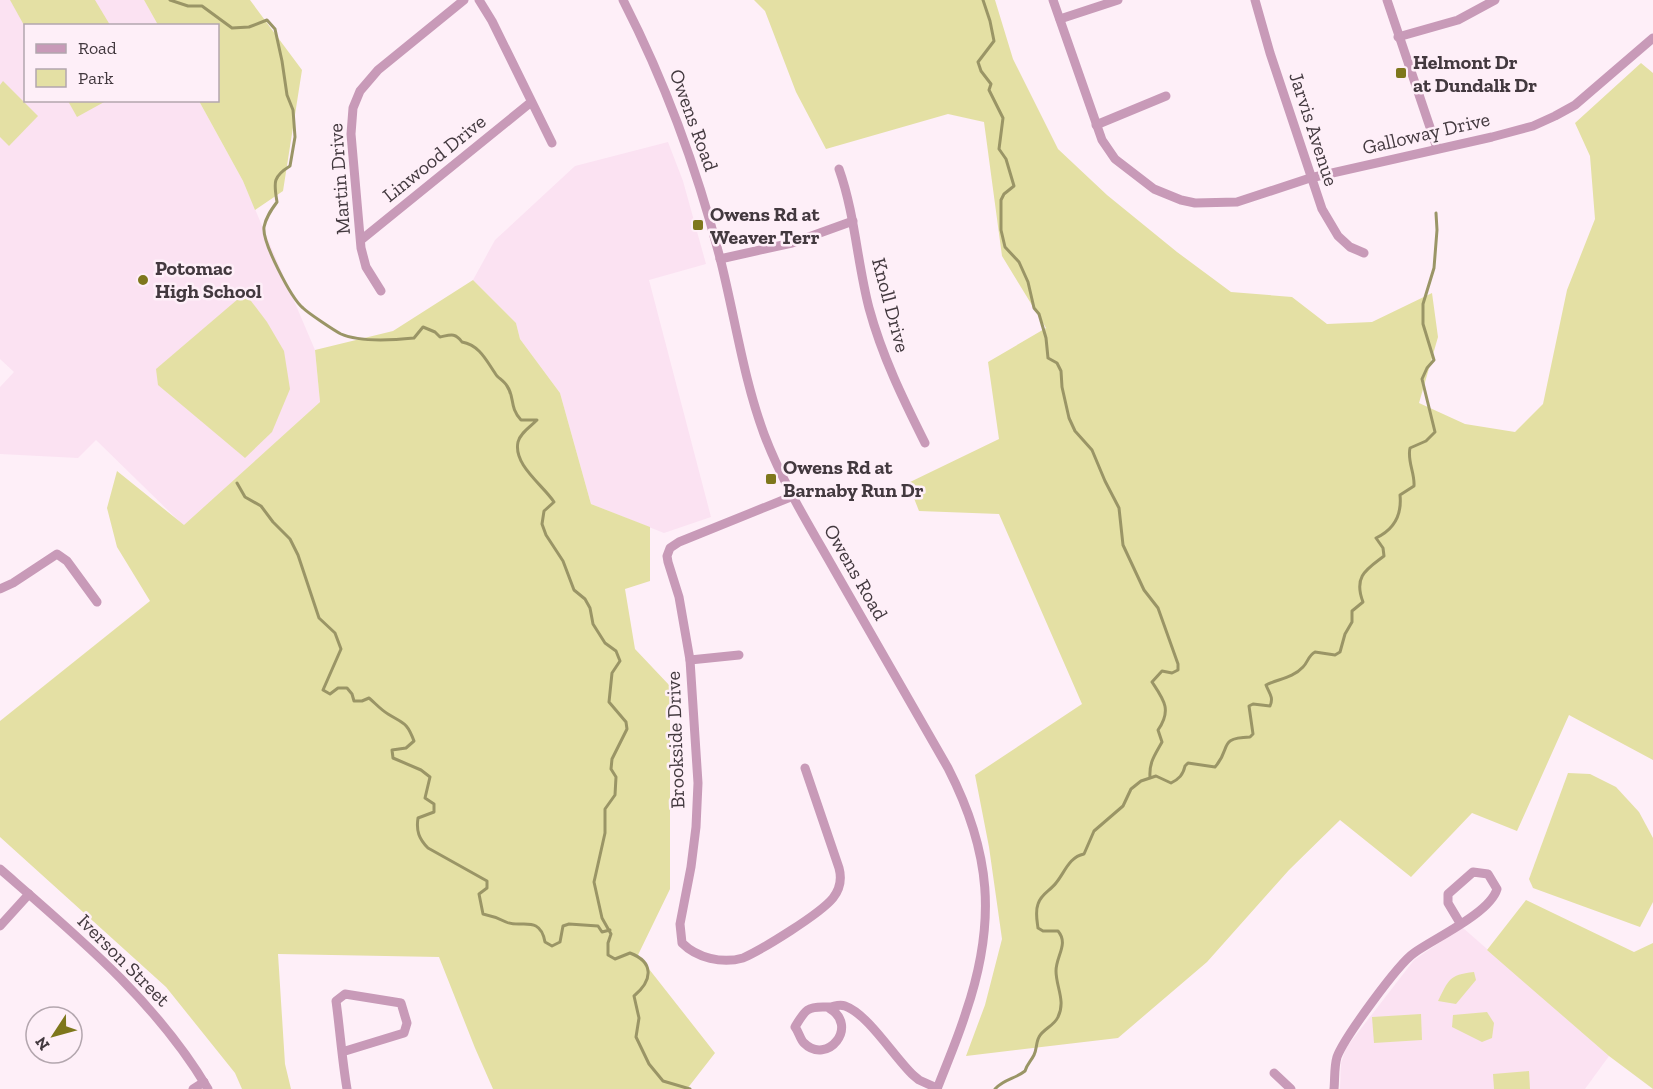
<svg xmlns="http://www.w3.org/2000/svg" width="1653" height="1089" viewBox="0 0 1653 1089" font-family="'Zilla Slab',serif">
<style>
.built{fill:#fbe2f2}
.green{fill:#e4e0a4}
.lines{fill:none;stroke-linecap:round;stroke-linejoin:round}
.stream{stroke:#9a9566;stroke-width:3}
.minor{stroke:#c89ab8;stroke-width:9}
.poi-dot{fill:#7e771c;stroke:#feeff8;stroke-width:2}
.labels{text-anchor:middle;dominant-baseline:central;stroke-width:5;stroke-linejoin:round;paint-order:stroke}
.poi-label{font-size:20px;font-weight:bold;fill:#43393f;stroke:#feeff8;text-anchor:start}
.street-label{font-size:20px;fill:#43393f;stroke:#feeff8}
</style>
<rect width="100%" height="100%" fill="#feeff8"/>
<g class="built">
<path d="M0,0H144L158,25L26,26V100L199,101L243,181L315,350L320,402L184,526L96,440L78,458L0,454V387L14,372L0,359Z"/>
<path d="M668,142L683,181L706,264L649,280L711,517L664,533L591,504L560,393L520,339L516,323L473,280L495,240L575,166Z"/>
<path d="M1462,927L1609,1056L1585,1089H1340L1341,1063L1346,1048L1414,960Z"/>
</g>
<g class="green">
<path d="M10,0H95L110,25L25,27Z"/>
<path d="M144,0H250L302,70L283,191L255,210L243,181L199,101L218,100V26L158,25Z"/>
<path d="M754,0H995L1013,59L1058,149L1107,195L1177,252L1231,292L1292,297L1327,324L1372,322L1432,293L1438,337L1419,403L1465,424L1515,432L1543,404L1567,290L1595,219L1590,156L1575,123L1641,63L1653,73V760L1569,715L1517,831L1472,813L1411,877L1340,820L1289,870L1207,962L1118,1038L966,1056L985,1005L1002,939L989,847L975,775L1082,704L999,514L919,511L908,483L999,439L988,362L1046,328L1002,256L984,122L948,114L826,149L796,92L765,11Z"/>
<path d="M3,81L38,116L9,146L0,137V85Z"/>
<path d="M68,101H106L77,117Z"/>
<path d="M473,280L516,323L520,339L560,393L591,504L650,527V581L625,589L635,649L670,686V889L638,955L715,1053L687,1089H493L475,1048L439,957L278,954L285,1064L291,1089H242L235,1073L166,987L0,837V721L150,601L117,547L107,508L117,471L184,525L320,402L315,350L393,331Z"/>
<path d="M245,293L267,322L284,351L290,389L272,432L245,458L158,385L156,369Z"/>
<path d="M1568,773L1590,774L1616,787L1639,812L1653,838V902L1640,927L1533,888L1529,879Z"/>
<path d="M1526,900L1634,952L1653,943V1089L1609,1056L1487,950Z"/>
<path d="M1474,972L1476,980L1456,1004L1438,1001C1449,980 1448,975 1474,972Z"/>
<path d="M1487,1012L1494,1023L1492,1038L1482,1042L1452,1027L1453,1015Z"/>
<path d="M1421,1014L1422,1040L1374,1043L1372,1017Z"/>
<path d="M1529,1071L1530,1089H1494L1493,1074Z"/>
</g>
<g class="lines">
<g class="stream">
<path d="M170,0L188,6H202L232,28L249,27L267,20L275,29L282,61L287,95L293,110L295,137L290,166C272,177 274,183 277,202C271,210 266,217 264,227C262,242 291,298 303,308C308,313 335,331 341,334C359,342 394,340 414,338L423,327L435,332L440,337C450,335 455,332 462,342C480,345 487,362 497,376C500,379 505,382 507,386C515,397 509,407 521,420H537C531,426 520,433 518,442C513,465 543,485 554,502L544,511L542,524L546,535L563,561L574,590L585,599L590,608L593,624L605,643L616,651L620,661L612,673L609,702L626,722L627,729L612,759L611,769L616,777L615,795L605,809V833L594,882L602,918L611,934L608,943V955L615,959L630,953C654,962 653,980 634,996L639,1018L636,1037L649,1064L663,1081L690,1089"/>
<path d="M983,0L990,21L994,41L978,62L981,71L991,84L989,90L1003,118L999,149L1006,159L1014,186L1004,194L1001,200V230L1005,247L1019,262L1028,282L1034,308L1039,314L1046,338L1048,358L1057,363L1061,371L1062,387L1069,418L1075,431L1092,450L1105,481L1119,508L1123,545L1144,590L1158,608L1178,664V670L1172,673L1162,671L1152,682C1164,700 1172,710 1158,730L1162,742C1155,755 1149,762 1150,777"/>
<path d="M237,483L245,497L261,506L273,522L290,539L298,555L319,618L335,633L341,649L323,690L330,694L338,688H347L352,694L354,701H362L369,698C375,703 381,710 388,714C404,724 407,722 414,741L406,748L392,750L393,758L421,770L430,777L425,798L434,804V812L418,818C416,831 419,839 428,848L487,881V888L479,894L483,914C493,916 498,918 506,922C520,929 540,914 545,942L552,946L560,942L563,926L569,924L598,926L602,932L610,930"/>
<path d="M995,1089C1004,1079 1015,1079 1025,1071C1027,1064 1031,1061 1034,1055C1037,1049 1036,1042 1039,1037C1043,1029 1054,1026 1058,1017C1066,1001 1056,987 1056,971C1056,956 1069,944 1058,931H1043L1038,928C1037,920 1035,912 1038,904C1041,894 1050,891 1056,883C1065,872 1069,857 1084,854L1094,831L1123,806L1131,789L1141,781L1156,776L1171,783C1179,779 1183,775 1185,766L1188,763L1215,767C1232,748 1217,738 1250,737L1253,734L1249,706L1253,704L1270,706C1274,697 1269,693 1266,685C1278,679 1293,678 1303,667C1308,662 1308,656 1315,652L1335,655L1340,652L1345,634L1352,622V611L1363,602C1353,576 1367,569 1384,556L1383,548L1376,538C1395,529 1402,515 1400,495L1414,486C1415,473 1407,461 1410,448L1426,441L1435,432L1422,379L1427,368L1434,360L1423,324V304L1434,268L1437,230L1436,213"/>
</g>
<g class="minor">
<path d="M479,0L492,21L552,143"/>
<path d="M623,0C665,82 697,169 720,258C735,317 743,377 764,434C782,482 810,527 835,571C873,637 910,702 948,768C991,852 997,921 966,1012C958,1038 947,1063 937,1089"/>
<path d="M1053,0L1102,140L1115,159L1154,189L1181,200L1195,203L1237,202L1310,178L1492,137L1533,126L1555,116L1575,105L1653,38"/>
<path d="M1255,0L1270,53L1322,209L1338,236L1350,247L1364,253"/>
<path d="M1387,0L1437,148"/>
<path d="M1060,19L1118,0"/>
<path d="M1398,37L1458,20L1495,0"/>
<path d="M1096,125L1166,96"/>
<path d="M839,169C855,214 857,262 869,308C882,356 903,399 925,443"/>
<path d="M361,240L530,103"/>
<path d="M720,259L792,243L853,221"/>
<path d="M381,291L366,267L361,248L351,134L353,108L360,91L378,70L464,0"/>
<path d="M793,496L679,542L670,548L667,556L668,562L679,597L690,660L698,783L696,827L691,867L680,924L682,943C697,958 722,964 743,958C763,949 820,914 833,898C840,889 842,879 839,868L805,768"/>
<path d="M0,589L13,583L57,554L67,561L97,602"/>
<path d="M690,660L739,655"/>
<path d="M0,869C76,935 156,1001 208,1089"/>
<path d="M0,926L29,894"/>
<path d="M829,1008C860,1026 827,1066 804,1043C800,1039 799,1032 795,1027C805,1010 807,1006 827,1007C833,1008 838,1003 845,1006C868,1014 894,1057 913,1075L919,1080L937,1088"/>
<path d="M342,1052L404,1033L407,1023L401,1003L345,994L336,1001C340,1030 342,1060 347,1089"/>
<path d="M1274,1073L1291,1089"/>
<path d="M193,1089L204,1082"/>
<path d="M1334,1089C1335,1079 1334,1067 1337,1057C1344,1038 1398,964 1414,953C1435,938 1490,913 1497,889L1488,874L1473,872L1448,894V903L1460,923"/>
</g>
</g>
<g class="poi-dot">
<rect x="1395" y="67" width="12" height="12" rx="3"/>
<rect x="692" y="219" width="12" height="12" rx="3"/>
<circle cx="143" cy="280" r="6"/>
<rect x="765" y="473" width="12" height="12" rx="3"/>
</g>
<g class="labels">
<g class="poi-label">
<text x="1413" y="62">Helmont Dr<tspan x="1413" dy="23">at Dundalk Dr</tspan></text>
<text x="710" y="214">Owens Rd at<tspan x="710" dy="23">Weaver Terr</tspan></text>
<text x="155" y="268">Potomac<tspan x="155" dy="23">High School</tspan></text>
<text x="783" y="467">Owens Rd at<tspan x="783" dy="23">Barnaby Run Dr</tspan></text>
</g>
<g class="street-label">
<text transform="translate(694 120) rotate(70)">Owens Road</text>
<text transform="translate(1314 129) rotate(72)">Jarvis Avenue</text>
<text transform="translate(1426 133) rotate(-13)">Galloway Drive</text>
<text transform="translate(434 158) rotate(-39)">Linwood Drive</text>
<text transform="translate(339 179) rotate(-94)">Martin Drive</text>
<text transform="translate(891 305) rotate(75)">Knoll Drive</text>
<text transform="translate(856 572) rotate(60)">Owens Road</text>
<text transform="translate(675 740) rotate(-92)">Brookside Drive</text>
<text transform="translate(124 960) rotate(45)">Iverson Street</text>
</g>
</g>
<rect x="24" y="24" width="195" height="78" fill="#feeff8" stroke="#b3a6ae" stroke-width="1.5"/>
<rect x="36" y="44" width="30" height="9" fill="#c89ab8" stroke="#b3a6ae" stroke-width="1.5"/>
<text x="78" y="54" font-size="18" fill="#43393f">Road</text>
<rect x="36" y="69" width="30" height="18" fill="#e4e0a4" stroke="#b3a6ae" stroke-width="1.5"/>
<text x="78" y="84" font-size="18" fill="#43393f">Park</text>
<g transform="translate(54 1035) rotate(234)"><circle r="28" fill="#feeff8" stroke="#b3a6ae" stroke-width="1.5"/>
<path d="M0-4.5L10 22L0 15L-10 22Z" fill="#7e771c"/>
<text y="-9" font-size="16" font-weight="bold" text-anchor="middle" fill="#43393f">N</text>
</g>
</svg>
